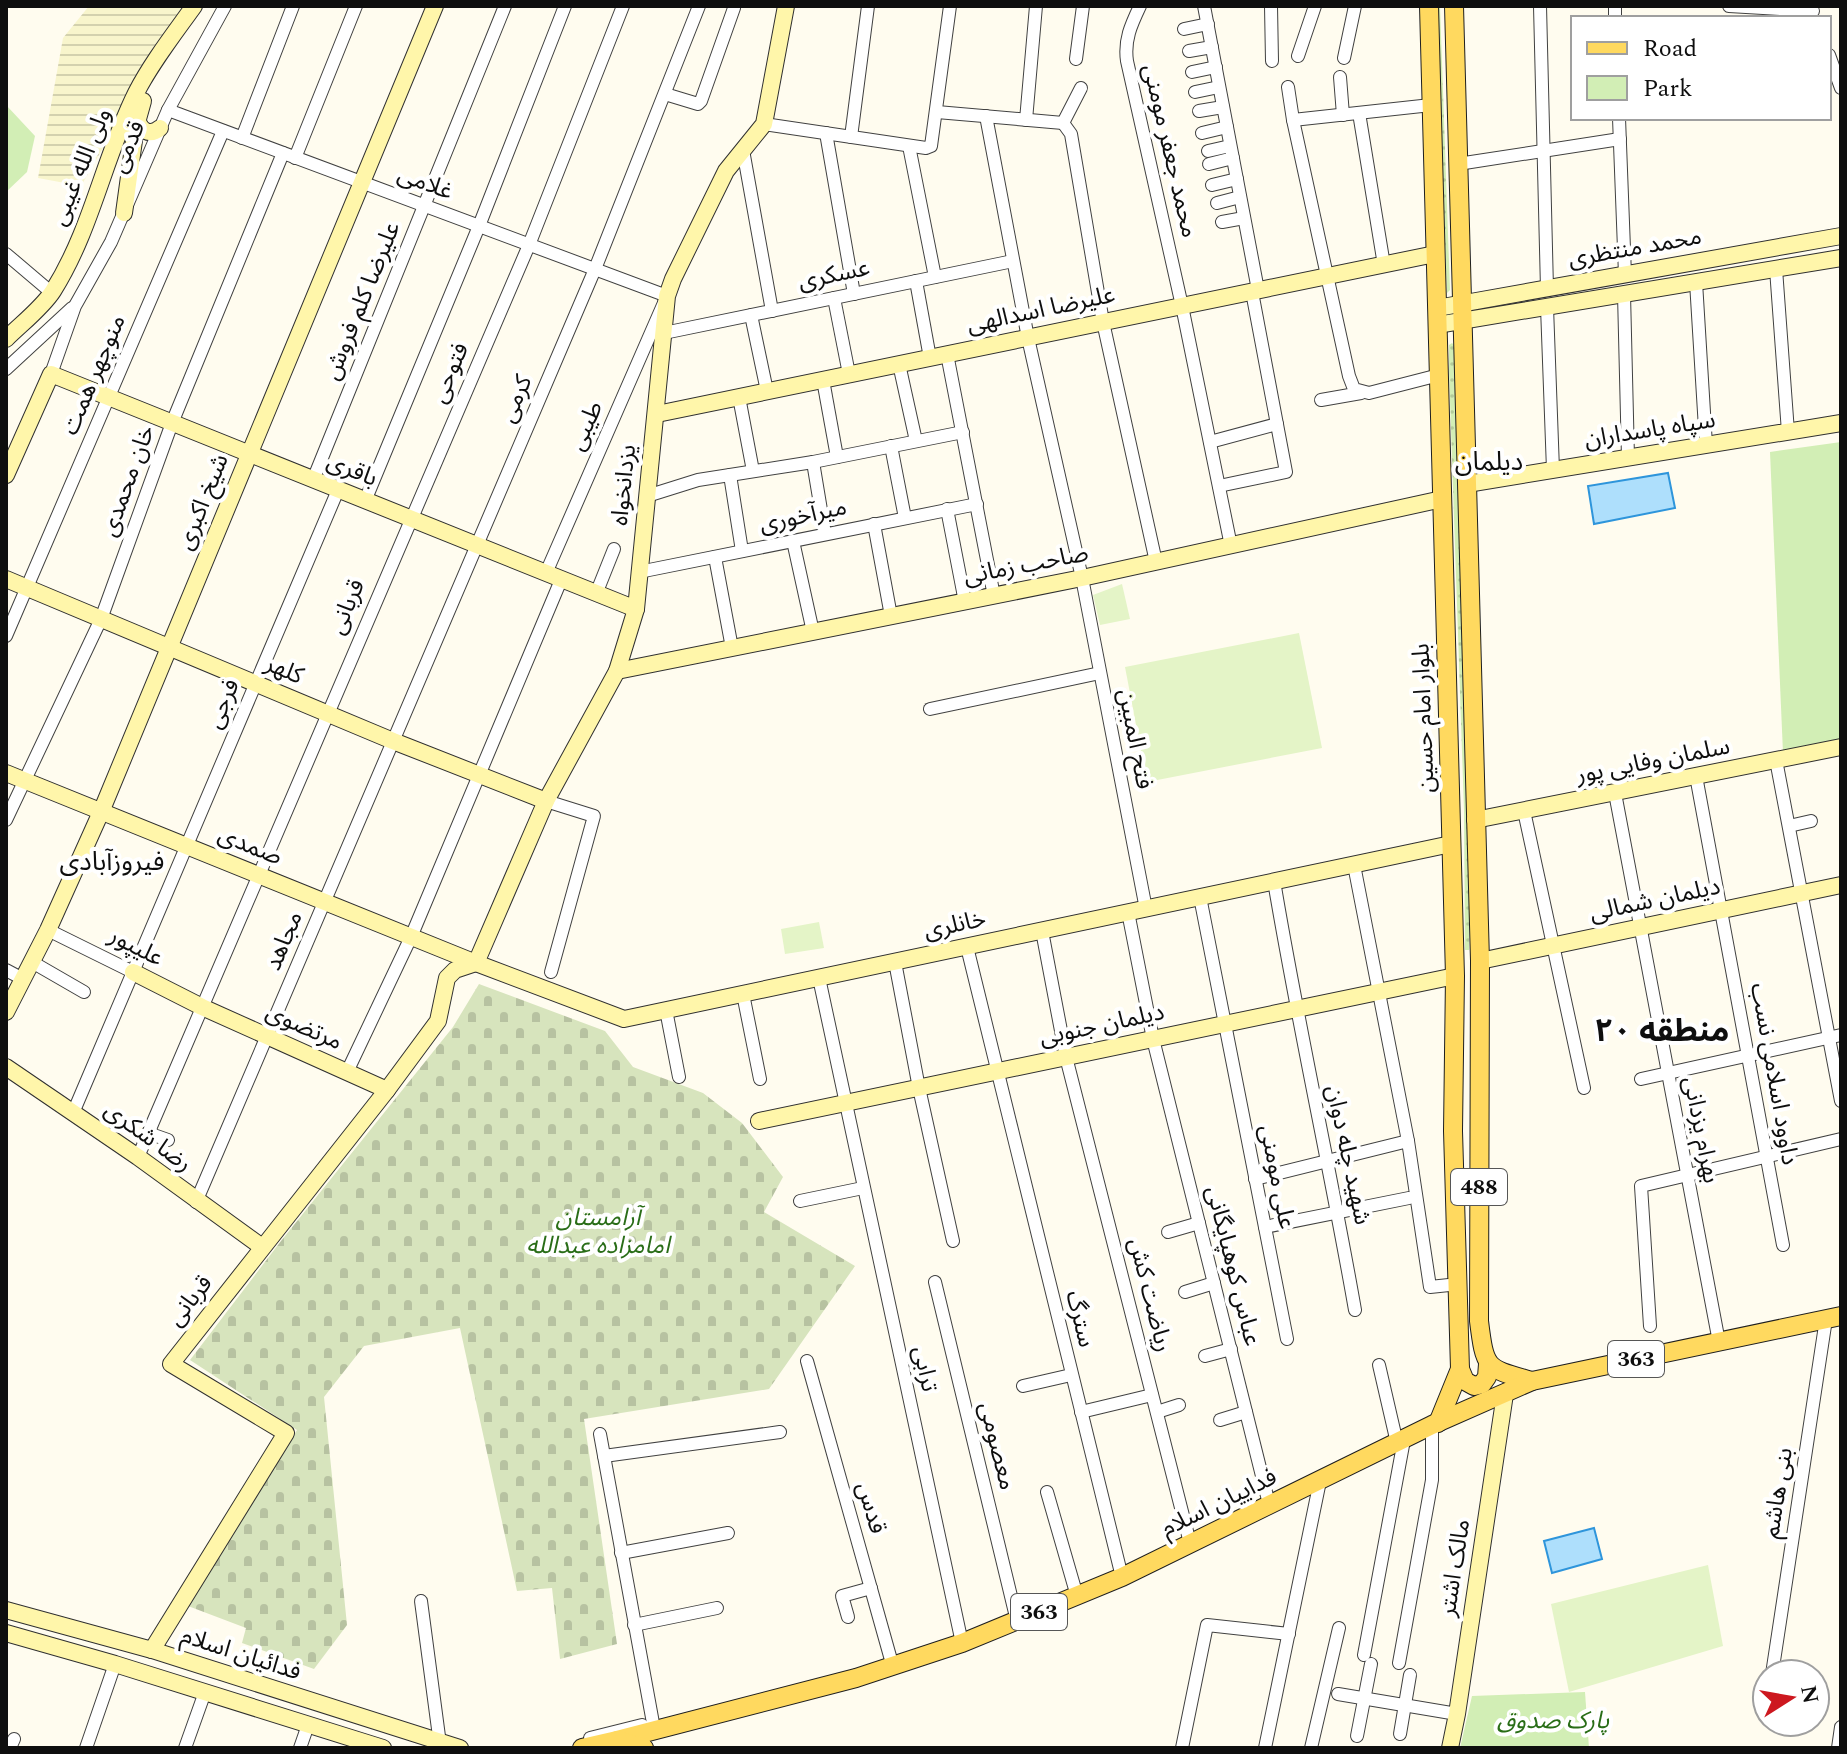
<svg xmlns="http://www.w3.org/2000/svg" width="1847" height="1754" viewBox="0 0 1847 1754" font-family="Spectral,'Noto Sans Arabic',serif">
<style>
.farmland{fill:url(#farmland-rules)}
.grass{fill:url(#grass-dots)}
.cemetery{fill:url(#cemetery-stones)}
.park{fill:#d2eeb5}
.pitch{fill:#e4f4c7}
.water{fill:#aedffc;stroke:#2e95db;stroke-width:2}
.lines{fill:none;stroke-linecap:round;stroke-linejoin:round}
.street-casing{stroke:#414141;stroke-width:14}
.secondary-casing{stroke:#303030;stroke-width:18}
.primary-casing{stroke:#1f1f1f;stroke-width:20}
.street{stroke:#fff;stroke-width:12}
.secondary{stroke:#fff6aa;stroke-width:16}
.primary{stroke:#ffd95f;stroke-width:18}
.labels{text-anchor:middle;dominant-baseline:central;stroke-width:8;stroke-linejoin:round;paint-order:stroke}
.shield{fill:#fff;stroke:#565656;stroke-width:2}
.shield-label{font-size:22px;font-weight:bold;fill:#0e0e0e}
.street-label{font-size:24px;fill:#0e0e0e;stroke:#fff}
.park-label{font-size:24px;font-style:italic;fill:#296d17;stroke:#fff}
.neighbourhood-label{font-size:26px;fill:#0e0e0e;stroke:#fff}
.district-label{font-size:32px;font-weight:bold;fill:#0e0e0e;stroke:#fff}
</style>
<defs>
<pattern id="farmland-rules" width="6" height="5" patternUnits="userSpaceOnUse" patternTransform="scale(2)"><rect width="6" height="5" fill="#f8f5cc"/><path d="M0 2.5h6" fill="none" stroke="#d3d1ae"/></pattern>
<pattern id="grass-dots" width="8" height="8" patternUnits="userSpaceOnUse" patternTransform="scale(2)"><rect width="8" height="8" fill="#d2eeb5"/><path d="M2 2h.1M6 6h.1" fill="none" stroke="#b3cb9a" stroke-width="1.8" stroke-linecap="round"/></pattern>
<pattern id="cemetery-stones" width="16" height="16" patternUnits="userSpaceOnUse" patternTransform="scale(2)"><rect width="16" height="16" fill="#d7e4bd"/><path d="M2 7V4a2 2 0 0 1 4 0v3zM10 15v-3a2 2 0 0 1 4 0v3z" fill="#b7c2a1"/></pattern>
</defs>
<rect width="100%" height="100%" fill="#fffcef"/>
<path class="farmland" d="M89,6H185L81,186L38,178L63,38Z"/>
<g class="grass">
<path d="M1435,6H1440L1450,290L1447,293Z"/>
<path d="M1452,343L1454,345L1470,850L1469,950H1465L1464,810L1449,371V345Z"/>
</g>
<path class="cemetery" d="M479,984L605,1031L633,1067L703,1093L742,1123L783,1177L764,1212L855,1266L769,1389L584,1419L617,1644L560,1659L552,1588L517,1591L460,1328L364,1346L324,1397L347,1625L314,1669L242,1643L246,1628L188,1606L297,1430L190,1360L281,1241L453,1027Z"/>
<g class="park">
<path d="M6,105L35,136L27,172L6,192Z"/>
<path d="M1841,442V742L1783,753L1770,452Z"/>
<path d="M1585,1692L1589,1748H1460L1472,1696Z"/>
</g>
<g class="pitch">
<path d="M1122,584L1130,619L1100,625L1093,595Z"/>
<path d="M1299,633L1322,748L1147,782L1125,667Z"/>
<path d="M819,922L824,948L785,954L781,929Z"/>
<path d="M1708,1565L1723,1646L1569,1692L1551,1604Z"/>
</g>
<g class="water">
<path d="M1668,473L1675,508L1594,524L1588,486Z"/>
<path d="M1594,1528L1602,1559L1552,1573L1544,1541Z"/>
</g>
<g class="lines">
<defs>
<g id="street">
<path d="M1140,6C1131,25 1124,40 1127,61L1182,306L1231,546"/>
<path d="M1204,6L1258,290"/>
<path d="M1271,6L1272,61"/>
<path d="M1540,6L1547,289"/>
<path d="M1615,6V18"/>
<path d="M1729,6L1813,11"/>
<path d="M1184,29L1208,24"/>
<path d="M1189,51L1212,47"/>
<path d="M1829,55L1841,88"/>
<path d="M1298,56L1315,6"/>
<path d="M1344,58L1355,6"/>
<path d="M1076,59L1083,6"/>
<path d="M1192,72L1216,67"/>
<path d="M1340,77L1343,115"/>
<path d="M1288,87L1293,120L1349,376L1354,389L1369,393L1439,375"/>
<path d="M1195,92L1219,87"/>
<path d="M665,94L698,104L701,101L734,8"/>
<path d="M168,110L667,296L546,573"/>
<path d="M1199,111L1223,107"/>
<path d="M937,112L1063,123"/>
<path d="M1359,113L1384,265"/>
<path d="M986,116L1028,338L1082,578L1146,909"/>
<path d="M1619,118L1625,275"/>
<path d="M1026,120L1036,6"/>
<path d="M1293,120L1431,105"/>
<path d="M1063,123L1071,134L1103,322L1156,562"/>
<path d="M1063,123L1081,88"/>
<path d="M764,124L926,148L931,146L950,6"/>
<path d="M826,133L854,294"/>
<path d="M1202,133L1227,127"/>
<path d="M851,137L868,6"/>
<path d="M242,138L293,6"/>
<path d="M909,146L935,277"/>
<path d="M743,150L772,311"/>
<path d="M1208,151L1230,146"/>
<path d="M295,158L356,6"/>
<path d="M1209,164L1233,158"/>
<path d="M1458,164L1620,139"/>
<path d="M1212,185L1237,179"/>
<path d="M1217,203L1240,197"/>
<path d="M1222,222L1244,218"/>
<path d="M6,254L52,293"/>
<path d="M1776,269L1788,432"/>
<path d="M916,281L930,358"/>
<path d="M1696,282L1706,445"/>
<path d="M1624,294L1628,458"/>
<path d="M834,298L849,374"/>
<path d="M1547,307L1553,470"/>
<path d="M751,315L767,391"/>
<path d="M664,333L1013,261"/>
<path d="M947,354L994,596"/>
<path d="M899,364L916,441"/>
<path d="M6,369L72,308"/>
<path d="M51,374L75,306L111,242L168,110L225,6"/>
<path d="M823,380L837,457"/>
<path d="M739,397L753,471"/>
<path d="M1321,400L1361,393"/>
<path d="M1210,442L1277,424"/>
<path d="M891,446L905,518"/>
<path d="M813,462L825,534"/>
<path d="M730,475L742,551"/>
<path d="M313,480L505,6"/>
<path d="M1219,486L1286,472L1252,292"/>
<path d="M647,496L698,480L813,462L963,432"/>
<path d="M365,501L479,226L565,6"/>
<path d="M947,509L965,602"/>
<path d="M874,524L891,616"/>
<path d="M793,541L813,632"/>
<path d="M715,557L732,648"/>
<path d="M639,572L977,504"/>
<path d="M596,594L614,549"/>
<path d="M6,636L223,131"/>
<path d="M930,709L1100,673"/>
<path d="M1776,760L1841,1101"/>
<path d="M1696,776L1783,1245"/>
<path d="M1615,793L1719,1342"/>
<path d="M546,801L594,816L551,972"/>
<path d="M1524,811L1584,1088"/>
<path d="M6,820L101,619L172,423L283,153"/>
<path d="M1789,826L1811,821"/>
<path d="M1354,865L1408,1141L1430,1287L1449,1285"/>
<path d="M1274,881C1298,1025 1330,1167 1355,1310"/>
<path d="M1200,897L1287,1339"/>
<path d="M1128,912L1153,1039L1269,1504"/>
<path d="M48,930L133,972"/>
<path d="M1042,931L1066,1057L1190,1543"/>
<path d="M967,947L1122,1577"/>
<path d="M32,962L84,992"/>
<path d="M895,962L919,1088L953,1241"/>
<path d="M6,970L23,979"/>
<path d="M819,978L962,1643"/>
<path d="M743,994L760,1079"/>
<path d="M666,1010L679,1077"/>
<path d="M347,1072L411,937L561,580"/>
<path d="M1641,1079L1841,1035"/>
<path d="M73,1113L338,490"/>
<path d="M148,1133L168,1140"/>
<path d="M138,1157L529,245L623,6"/>
<path d="M1255,1179L1408,1141"/>
<path d="M800,1201L863,1188"/>
<path d="M196,1202L595,269L699,6"/>
<path d="M1265,1227L1409,1198"/>
<path d="M1168,1232L1199,1223"/>
<path d="M935,1282L1017,1621"/>
<path d="M1185,1292L1214,1283"/>
<path d="M1650,1326L1641,1186L1841,1139"/>
<path d="M1205,1356L1231,1349"/>
<path d="M807,1361L893,1667"/>
<path d="M1379,1365L1397,1443"/>
<path d="M1023,1386L1071,1375"/>
<path d="M1081,1412L1152,1395"/>
<path d="M1157,1412L1179,1405"/>
<path d="M1220,1420L1246,1412"/>
<path d="M600,1434L653,1723"/>
<path d="M604,1456L780,1432"/>
<path d="M1047,1492L1077,1596"/>
<path d="M621,1553L728,1533"/>
<path d="M421,1601L440,1744"/>
<path d="M848,1617L842,1596L871,1588"/>
<path d="M634,1625L717,1608"/>
<path d="M1364,1655L1404,1440"/>
<path d="M1399,1663L1432,1480V1425"/>
<path d="M1772,1674L1826,1319"/>
<path d="M1338,1694L1457,1714"/>
<path d="M1400,1734L1410,1675"/>
<path d="M1357,1736L1371,1664"/>
<path d="M590,1738L642,1725"/>
<path d="M10,1748L14,1739"/>
<path d="M86,1748L115,1664"/>
<path d="M185,1748L205,1692"/>
<path d="M300,1748L308,1725"/>
<path d="M1182,1748L1207,1625L1289,1634"/>
<path d="M1265,1748L1320,1481"/>
<path d="M1311,1748L1339,1628"/>
<path d="M1838,1748L1841,1727"/>
</g>
<g id="secondary">
<path d="M137,117C139,130 149,137 160,128"/>
<path d="M124,213L136,126L143,101"/>
<path d="M1437,308L1841,236"/>
<path d="M1437,325L1841,258"/>
<path d="M6,339C21,324 42,308 53,291C92,229 104,157 136,93C152,62 174,34 194,6"/>
<path d="M657,414L1435,254"/>
<path d="M6,475L51,374L636,609"/>
<path d="M1467,484L1841,423"/>
<path d="M6,579L393,741L546,801"/>
<path d="M617,671L1082,578L1442,499"/>
<path d="M6,773L476,963L624,1019L1451,844"/>
<path d="M1475,820L1841,747"/>
<path d="M1480,961L1841,885"/>
<path d="M476,963L546,801L617,671L636,609L667,296L673,279L726,171L764,124L786,6"/>
<path d="M133,972L202,1007L387,1090"/>
<path d="M6,1012L48,930L101,812L435,6"/>
<path d="M6,1067L138,1157L262,1247"/>
<path d="M759,1121L1455,976"/>
<path d="M6,1610L152,1650L460,1748"/>
<path d="M6,1633L115,1664L383,1748"/>
<path d="M152,1650L286,1433L171,1364L387,1090L438,1021L447,978L455,970L476,963"/>
<path d="M1450,1748L1457,1714L1505,1394"/>
</g>
<g id="primary">
<path d="M1429,6L1455,976L1453,1131L1460,1369L1438,1423"/>
<path d="M1454,6L1480,961L1479,1321C1485,1370 1486,1368 1532,1381"/>
<path d="M1460,1369L1465,1381L1474,1386L1482,1384L1487,1377L1488,1364"/>
<path d="M617,1740L856,1678L962,1643L1122,1577L1432,1425L1532,1381L1841,1316"/>
<path d="M582,1748L617,1740L644,1748"/>
</g>
</defs>
<use href="#street" class="street-casing"/>
<use href="#secondary" class="secondary-casing"/>
<use href="#primary" class="primary-casing"/>
<use href="#street" class="street"/>
<use href="#secondary" class="secondary"/>
<use href="#primary" class="primary"/>
</g>
<g class="labels">
<g class="shield">
<rect x="1451" y="1169" width="56" height="36" rx="6"/>
<rect x="1608" y="1341" width="56" height="36" rx="6"/>
<rect x="1011" y="1594" width="56" height="36" rx="6"/>
</g>
<g class="shield-label">
<text x="1479" y="1187">488</text>
<text x="1636" y="1359">363</text>
<text x="1039" y="1612">363</text>
</g>
<g class="street-label">
<text transform="translate(128 147) rotate(-67)">قدمی</text>
<text transform="translate(1170 151) rotate(77)">محمد جعفر مومنی</text>
<text transform="translate(81 167) rotate(-68)">ولی الله غیبی</text>
<text transform="translate(425 183) rotate(20)">غلامی</text>
<text transform="translate(1635 248) rotate(-10)">محمد منتظری</text>
<text transform="translate(834 275) rotate(-12)">عسکری</text>
<text transform="translate(362 301) rotate(-68)">علیرضا کلم فروش</text>
<text transform="translate(1041 310) rotate(-12)">علیرضا اسدالهی</text>
<text transform="translate(450 373) rotate(-67)">فتوحی</text>
<text transform="translate(94 375) rotate(-67)">منوچهر همت</text>
<text transform="translate(516 399) rotate(-67)">کرمی</text>
<text transform="translate(586 426) rotate(-66)">طیبی</text>
<text transform="translate(1650 430) rotate(-9)">سپاه پاسداران</text>
<text transform="translate(352 470) rotate(22)">باقری</text>
<text transform="translate(128 481) rotate(-70)">خان محمدی</text>
<text transform="translate(624 485) rotate(-84)">یزدانخواه</text>
<text transform="translate(203 502) rotate(-68)">شیخ اکبری</text>
<text transform="translate(803 516) rotate(-12)">میرآخوری</text>
<text transform="translate(1026 565) rotate(-11)">صاحب زمانی</text>
<text transform="translate(347 607) rotate(-67)">قربانی</text>
<text transform="translate(284 670) rotate(23)">کلهر</text>
<text transform="translate(223 704) rotate(-67)">فرجی</text>
<text transform="translate(1424 718) rotate(-92)">بلوار امام حسین</text>
<text transform="translate(1135 739) rotate(79)">فتح المبین</text>
<text transform="translate(1653 761) rotate(-11)">سلمان وفایی پور</text>
<text transform="translate(250 846) rotate(22)">صمدی</text>
<text transform="translate(1655 900) rotate(-12)">دیلمان شمالی</text>
<text transform="translate(955 925) rotate(-12)">خانلری</text>
<text transform="translate(284 941) rotate(-67)">مجاهد</text>
<text transform="translate(136 947) rotate(27)">علیپور</text>
<text transform="translate(1102 1025) rotate(-12)">دیلمان جنوبی</text>
<text transform="translate(304 1027) rotate(24)">مرتضوی</text>
<text transform="translate(1774 1074) rotate(80)">داوود اسلامی نسب</text>
<text transform="translate(1701 1130) rotate(79)">بهرام یزدانی</text>
<text transform="translate(148 1137) rotate(36)">رضا شکری</text>
<text transform="translate(1348 1155) rotate(78)">شهید چله دوان</text>
<text transform="translate(1277 1177) rotate(79)">علی مومنی</text>
<text transform="translate(1233 1266) rotate(76)">عباس کوهپایگانی</text>
<text transform="translate(1150 1295) rotate(76)">ریاضت کش</text>
<text transform="translate(190 1301) rotate(-52)">قربانی</text>
<text transform="translate(1080 1319) rotate(76)">سترگ</text>
<text transform="translate(925 1369) rotate(78)">ترابی</text>
<text transform="translate(997 1446) rotate(76)">معصومی</text>
<text transform="translate(1778 1493) rotate(-81)">بنی هاشم</text>
<text transform="translate(1219 1503) rotate(-26)">فداییان اسلام</text>
<text transform="translate(871 1508) rotate(74)">قدس</text>
<text transform="translate(1455 1568) rotate(-81)">مالک اشتر</text>
<text transform="translate(241 1654) rotate(18)">فدائیان اسلام</text>
</g>
<g class="park-label">
<text x="598" y="1218">آرامستان<tspan x="598" dy="28">امامزاده عبدالله</tspan></text>
<text x="1553" y="1721">پارک صدوق</text>
</g>
<g class="neighbourhood-label">
<text x="1489" y="462">دیلمان</text>
<text x="112" y="862">فیروزآبادی</text>
</g>
<g class="district-label">
<text x="1662" y="1031">منطقه ۲۰</text>
</g>
</g>
<rect width="1847" height="1754" fill="none" stroke="#0e0e0e" stroke-width="16"/>
<rect x="1571" y="16" width="260" height="104" fill="#ffffff" stroke="#9f9f9f" stroke-width="2"/>
<rect x="1587" y="42" width="40" height="12" fill="#ffd95f" stroke="#9f9f9f" stroke-width="2"/>
<text x="1643" y="56" font-size="24" fill="#0e0e0e">Road</text>
<rect x="1587" y="76" width="40" height="24" fill="#d2eeb5" stroke="#9f9f9f" stroke-width="2"/>
<text x="1643" y="96" font-size="24" fill="#0e0e0e">Park</text>
<g transform="translate(1791 1698) rotate(79)"><circle r="38" fill="#ffffff" stroke="#9f9f9f" stroke-width="2"/>
<path d="M0-6L14 30L0 20L-14 30Z" fill="#cd181f"/>
<text y="-12" font-size="22" font-weight="bold" text-anchor="middle" fill="#0e0e0e">N</text>
</g>
</svg>
